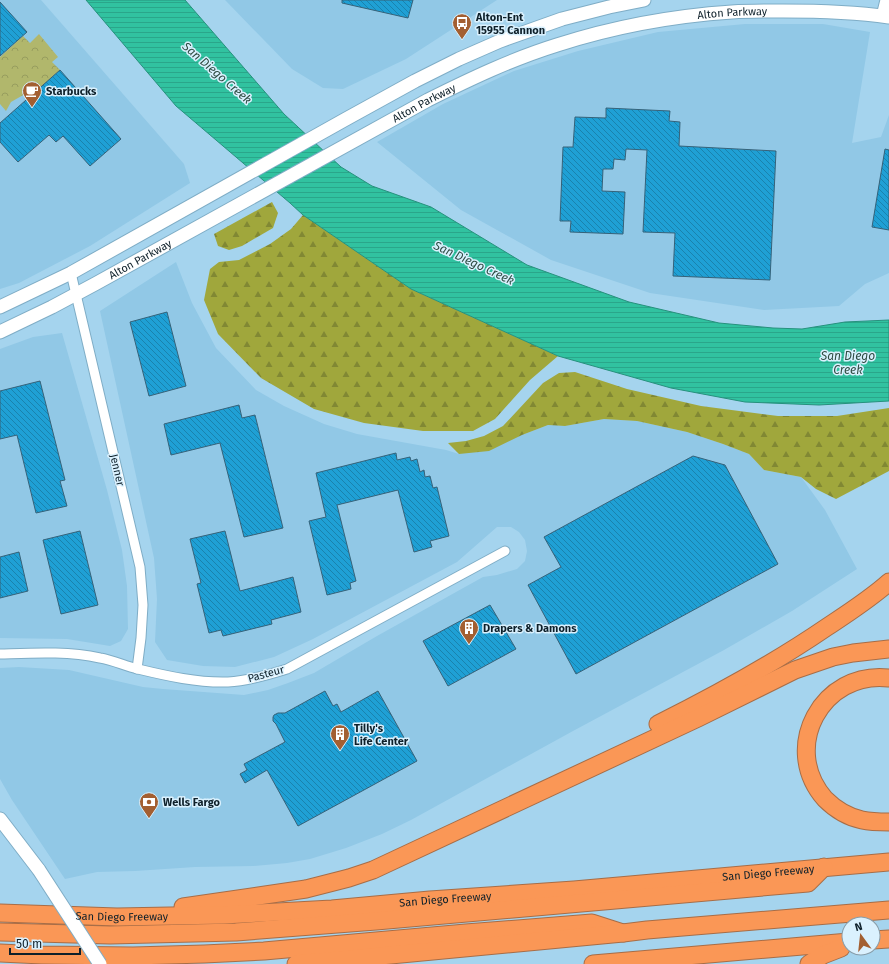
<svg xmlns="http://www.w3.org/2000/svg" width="889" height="964" viewBox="0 0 889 964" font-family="'Fira Sans',sans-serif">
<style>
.built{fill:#91c8e6}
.forest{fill:url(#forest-firs)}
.park{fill:url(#park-crowns)}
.water{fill:url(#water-rules);stroke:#26917d}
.building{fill:url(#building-back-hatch);stroke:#366279}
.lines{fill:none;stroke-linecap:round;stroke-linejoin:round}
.minor-casing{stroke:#7fadc6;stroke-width:11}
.tertiary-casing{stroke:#7fadc6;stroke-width:13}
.secondary-casing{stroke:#7fadc6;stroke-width:15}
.motorway-casing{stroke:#a76d47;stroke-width:19}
.minor{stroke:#fff;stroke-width:9}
.tertiary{stroke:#fff;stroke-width:11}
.secondary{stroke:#fff;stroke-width:13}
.motorway{stroke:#fa9756;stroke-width:17}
.secondary-bridge-casing{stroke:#7fadc6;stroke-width:15;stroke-linecap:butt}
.secondary-bridge{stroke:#fff;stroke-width:13}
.labels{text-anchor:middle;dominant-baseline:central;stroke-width:3;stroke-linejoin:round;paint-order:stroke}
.street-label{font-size:11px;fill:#0e202a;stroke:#daf1fe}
.poi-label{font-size:11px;font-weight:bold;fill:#0e202a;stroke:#daf1fe;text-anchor:start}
.water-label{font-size:12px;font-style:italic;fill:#2f4c43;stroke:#daf1fe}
</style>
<defs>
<pattern id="forest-firs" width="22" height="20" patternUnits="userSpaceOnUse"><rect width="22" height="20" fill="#a0a73c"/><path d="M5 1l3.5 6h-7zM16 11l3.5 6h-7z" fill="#818833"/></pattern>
<pattern id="park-crowns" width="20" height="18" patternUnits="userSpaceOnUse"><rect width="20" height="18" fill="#b1b76c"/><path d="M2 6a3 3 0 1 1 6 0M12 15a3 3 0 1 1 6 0" fill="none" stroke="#979d5e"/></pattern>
<pattern id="water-rules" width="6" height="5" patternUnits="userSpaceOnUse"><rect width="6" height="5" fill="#31c2a0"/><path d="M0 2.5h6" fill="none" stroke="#2aa68a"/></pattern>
<pattern id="building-back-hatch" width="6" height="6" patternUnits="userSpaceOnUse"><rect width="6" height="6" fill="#1fa0d5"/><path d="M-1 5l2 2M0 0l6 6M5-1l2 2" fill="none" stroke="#1a82ad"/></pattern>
</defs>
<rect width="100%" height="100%" fill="#a5d4ee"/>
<g class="built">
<path d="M0,0H41L184,164L190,183L90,246L19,283L0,289Z"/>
<path d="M225,0H497L406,59L343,89L323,88L292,69Z"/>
<path d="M745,24H823L870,32L852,143L881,137L889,115V273L865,284L839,306L764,310L650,293L551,260L461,210L377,142L443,104L514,71L578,51L658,32Z"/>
<path d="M176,262L192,303L216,348L256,390L284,406L324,424L357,434L446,450L459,454L522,435L548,425L565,426L604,419L637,421L687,432L723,444L749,454L764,470L801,477L825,510L857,569L792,611L724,650L573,731L411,820L382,834L346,848L310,859L287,863L253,866L195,867L135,871L97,872L65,879L12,800L0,779V668L19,667L69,670L143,687L163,689L244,695L268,690L288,683L314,673L377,636L483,577L497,575L517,569L525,561L527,551L525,540L519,532L511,527H497L457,562L313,639L274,657L235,667L203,666L167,660L155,642L157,599L154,558L100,311Z"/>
<path d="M62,333L107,490L122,550L127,586L128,629L121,641L110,646L67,639L0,638V349L33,337Z"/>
</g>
<g class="forest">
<path d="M272,202L278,213L273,228L242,246L229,250L218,246L214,234Z"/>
<path d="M303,215L411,289L558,356L530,380L495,419L473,431H423L364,423L314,409L261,378L218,334L204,300L210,269L219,262L239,260L270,244L291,229Z"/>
<path d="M575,372L627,389L701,406L778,416H837L889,408V471L836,499L816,489L801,477L764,470L749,454L723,444L687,432L637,421L604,419L565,426L548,425L522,435L489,451L459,454L448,443L466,441L484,436L503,426L543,383L559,373Z"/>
</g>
<path class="park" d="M39,34L58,57L52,62L60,70L31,96L25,94L11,102L6,111L0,104V57L23,36L30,43Z"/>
<path class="water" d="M86,0H185L284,114L341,167L372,186L431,207L527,265L629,302L719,323L773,328L802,329L845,322L889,320V401L819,405L745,402L671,388L558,356L411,289L303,215L290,203L176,106Z"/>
<g class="building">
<path d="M342,0H413L408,18L342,3Z"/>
<path d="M0,2L27,32L0,56Z"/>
<path d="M60,70L121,139L90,166L63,136L56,142L49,135L18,162L0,142V123Z"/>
<path d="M606,108L670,111L669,121L680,122L679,146L776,151L770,280L673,276L675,233L643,232L647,150L626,149L625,160L614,159L613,169H603L602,191L625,192L623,234L570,232L571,221H560L563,147H573L575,117L606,118Z"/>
<path d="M885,149L889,150V230L872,227Z"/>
<path d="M167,312L186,386L149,396L130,322Z"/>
<path d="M40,381L65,480L60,481L67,506L36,513L17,435L0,439V391Z"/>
<path d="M239,405L242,418L255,415L283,528L244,537L220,443L171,455L164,424Z"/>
<path d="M396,453L397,460L410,457L411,461L417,459L420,472L424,470L425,477L430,476L433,488L437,487L449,536L430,541L432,547L414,552L398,490L337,505L356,581L350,583L351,589L327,595L309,521L326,517L316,473Z"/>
<path d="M693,456L725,465L778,564L576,674L528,585L561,567L544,537Z"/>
<path d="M80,531L98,605L61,614L43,540Z"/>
<path d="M225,531L240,591L293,577L301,612L271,620L272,624L223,636L221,630L209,633L197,584L201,583L190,539Z"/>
<path d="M19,552L28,591L0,598V557Z"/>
<path d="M490,605L516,649L448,686L423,641Z"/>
<path d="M325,691L333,706L337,704L341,712L378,691L417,761L298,826L267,770L245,783L240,774L247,770L244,764L285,742L276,724L273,721V717L274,715L278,713H285Z"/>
</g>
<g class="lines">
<defs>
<g id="minor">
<path d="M71,273L140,567L143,605L141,638L137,669"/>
<path d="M0,654C34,653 67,651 100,658C113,660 125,666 138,669C167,676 198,683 228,682C248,681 268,675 287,669L505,551"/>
</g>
<path id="tertiary" d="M882,16L886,0"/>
<g id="secondary">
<path d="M0,307L71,273L346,119L415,81L459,59L500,41L562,19L609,7L644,0"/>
<path id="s1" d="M0,332L52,307L95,284L428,100C470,79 512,59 557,45C613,27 672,16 732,12C749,11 766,11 783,11C819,11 854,12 889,17"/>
<path d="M0,819L39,870"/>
</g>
<g id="motorway">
<path d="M889,678C822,670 780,748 825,799C835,809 848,817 862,820C871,822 880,822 889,822"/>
<path d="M658,724C716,695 773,664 827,627C848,613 870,599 889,582"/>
<path d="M183,907L306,889L349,878L373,870L698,718L795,670L833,657L853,653L889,649"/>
<path id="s2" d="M0,913L117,917L223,915L332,909L430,900L574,890L889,862"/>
<path d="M0,932L110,935L236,932L376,921L808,883L824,867"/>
<path d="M873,940L889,939"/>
<path d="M0,953L42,955L133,956L204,954L264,951L466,933L592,923L623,933"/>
<path d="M296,964L623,933L647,930L889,910"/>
<path d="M593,964L849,942"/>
<path d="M809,964L823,955L841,948"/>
</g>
</defs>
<use href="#minor" class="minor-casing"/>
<use href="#tertiary" class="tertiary-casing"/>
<use href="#secondary" class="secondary-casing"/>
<use href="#motorway" class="motorway-casing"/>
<use href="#minor" class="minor"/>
<use href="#tertiary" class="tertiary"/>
<use href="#secondary" class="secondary"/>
<use href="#motorway" class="motorway"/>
<defs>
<path id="secondary-bridge" d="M39,870L100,964"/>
</defs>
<use href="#secondary-bridge" class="secondary-bridge-casing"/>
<use href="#secondary-bridge" class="secondary-bridge"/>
</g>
<defs>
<symbol id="bus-pin" viewBox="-11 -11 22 30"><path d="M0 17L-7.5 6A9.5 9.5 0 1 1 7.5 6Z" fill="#a35f31" stroke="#daf1fe"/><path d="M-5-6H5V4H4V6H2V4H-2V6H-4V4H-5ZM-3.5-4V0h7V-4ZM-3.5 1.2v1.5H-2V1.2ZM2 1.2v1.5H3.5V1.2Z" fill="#fff"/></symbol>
<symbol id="cafe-pin" viewBox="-11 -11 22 30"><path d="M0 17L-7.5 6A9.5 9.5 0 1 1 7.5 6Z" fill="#a35f31" stroke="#daf1fe"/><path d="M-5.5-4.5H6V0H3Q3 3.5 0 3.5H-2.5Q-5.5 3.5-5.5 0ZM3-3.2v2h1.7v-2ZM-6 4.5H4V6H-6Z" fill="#fff"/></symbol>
<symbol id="building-pin" viewBox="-11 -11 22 30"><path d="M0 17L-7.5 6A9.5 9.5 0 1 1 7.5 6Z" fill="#a35f31" stroke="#daf1fe"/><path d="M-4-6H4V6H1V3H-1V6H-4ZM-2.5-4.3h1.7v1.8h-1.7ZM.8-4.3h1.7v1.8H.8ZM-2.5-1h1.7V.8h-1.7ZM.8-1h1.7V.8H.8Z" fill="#fff"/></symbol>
<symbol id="bank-pin" viewBox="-11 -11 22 30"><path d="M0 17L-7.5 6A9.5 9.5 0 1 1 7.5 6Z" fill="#a35f31" stroke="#daf1fe"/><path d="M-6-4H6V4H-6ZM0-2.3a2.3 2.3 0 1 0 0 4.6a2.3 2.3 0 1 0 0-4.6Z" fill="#fff"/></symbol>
</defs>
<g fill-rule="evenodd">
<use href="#bus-pin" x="451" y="12" width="22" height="30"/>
<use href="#cafe-pin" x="21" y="80" width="22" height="30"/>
<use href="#building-pin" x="458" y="617" width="22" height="30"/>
<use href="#building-pin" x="329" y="723" width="22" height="30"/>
<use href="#bank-pin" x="138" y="791" width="22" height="30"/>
</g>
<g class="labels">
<g class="street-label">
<text stroke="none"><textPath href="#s1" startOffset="806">Alton Parkway</textPath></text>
<text stroke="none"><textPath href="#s1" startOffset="482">Alton Parkway</textPath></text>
<text stroke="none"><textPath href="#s1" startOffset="158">Alton Parkway</textPath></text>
<text transform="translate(117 470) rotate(77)">Jenner</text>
<text transform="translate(266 674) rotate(-15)">Pasteur</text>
<text stroke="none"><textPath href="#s2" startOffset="770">San Diego Freeway</textPath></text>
<text stroke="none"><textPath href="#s2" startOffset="446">San Diego Freeway</textPath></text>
<text stroke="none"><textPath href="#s2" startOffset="122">San Diego Freeway</textPath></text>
</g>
<g class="poi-label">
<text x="476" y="17">Alton-Ent<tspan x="476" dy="13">15955 Cannon</tspan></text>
<text x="46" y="91">Starbucks</text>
<text x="483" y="628">Drapers &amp; Damons</text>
<text x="354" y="728">Tilly's<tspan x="354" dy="13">Life Center</tspan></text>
<text x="163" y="802">Wells Fargo</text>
</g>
<g class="water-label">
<text transform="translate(217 73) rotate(41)">San Diego Creek</text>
<text transform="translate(474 263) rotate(25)">San Diego Creek</text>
<text x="848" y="356">San Diego<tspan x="848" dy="14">Creek</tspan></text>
</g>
</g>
<g transform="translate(861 936) rotate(345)"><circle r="19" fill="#daf1fe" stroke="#889da9"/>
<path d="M0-3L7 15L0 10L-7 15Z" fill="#a35f31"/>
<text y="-6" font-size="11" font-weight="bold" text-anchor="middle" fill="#0e202a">N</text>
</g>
<path d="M10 948v6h70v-6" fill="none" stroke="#0e202a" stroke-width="2"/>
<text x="16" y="948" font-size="12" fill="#0e202a" stroke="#daf1fe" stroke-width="3" paint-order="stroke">50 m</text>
</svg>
